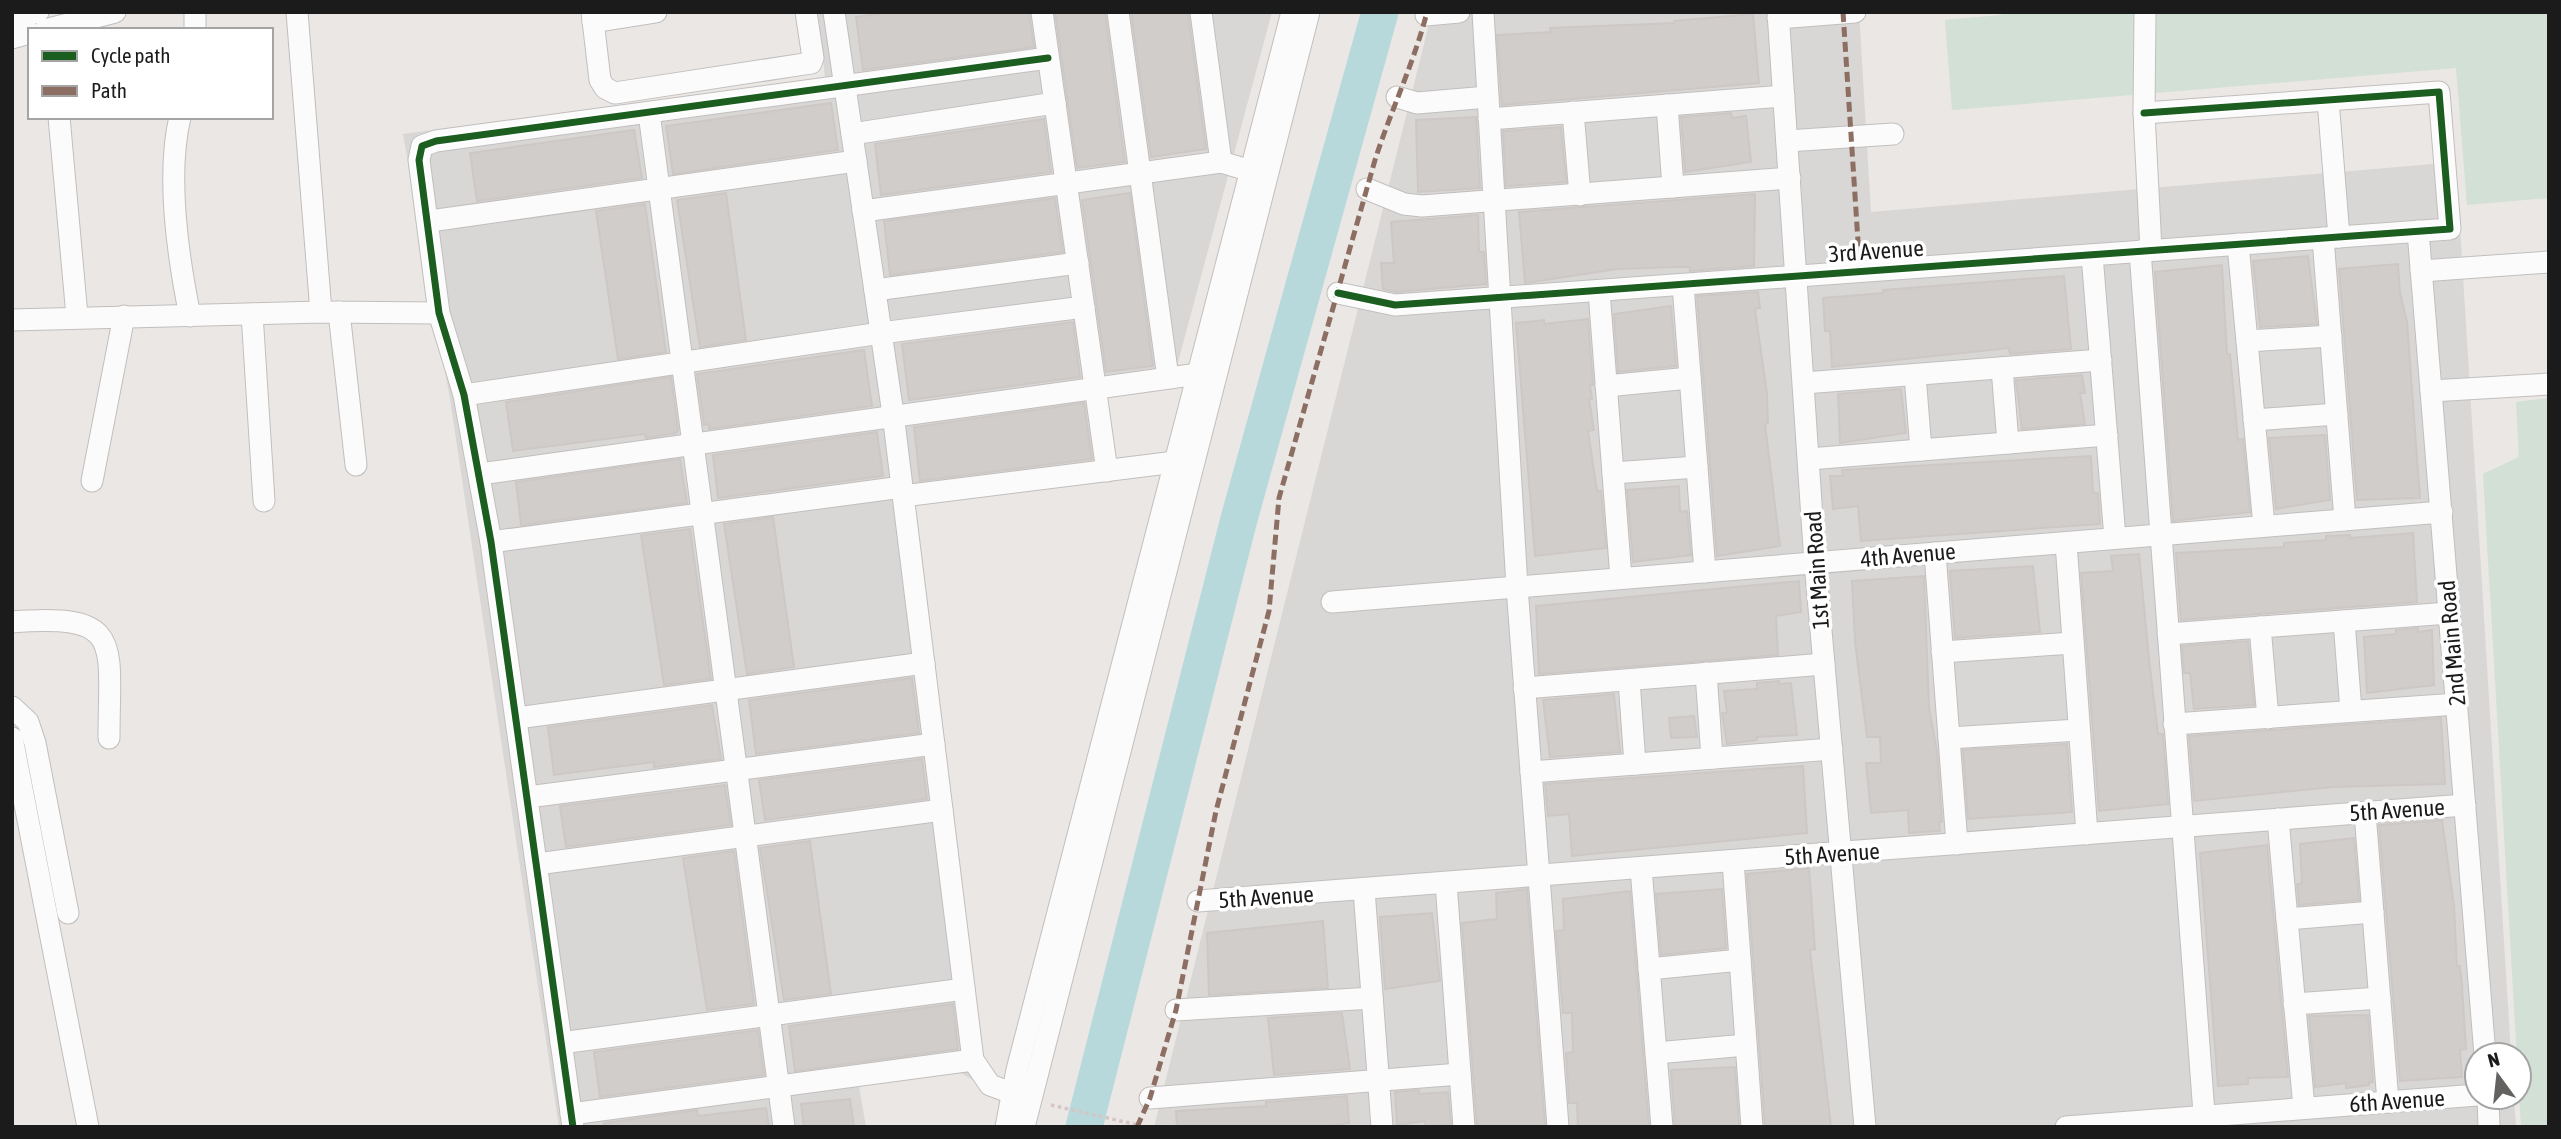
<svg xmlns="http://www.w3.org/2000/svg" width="2561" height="1139" viewBox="0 0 2561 1139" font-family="'Asap Condensed',sans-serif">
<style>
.residential{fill:#d9d7d5}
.wetland{fill:#d2e0d6}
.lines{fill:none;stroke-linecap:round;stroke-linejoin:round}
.river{stroke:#b8d9dc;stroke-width:37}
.building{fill:#d1cdcb;stroke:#cdc8c5;stroke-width:2}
.minor-casing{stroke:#c1bfbe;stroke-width:23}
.path{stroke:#d5c5c5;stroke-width:3.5;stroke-dasharray:3.5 3.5;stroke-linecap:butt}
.minor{stroke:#fcfbfb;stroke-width:21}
.quiet{stroke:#8d6e63;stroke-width:5;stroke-dasharray:10 5;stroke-linecap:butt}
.cycleway-casing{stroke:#fff;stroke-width:11}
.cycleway{stroke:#1b5e20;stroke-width:7}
.labels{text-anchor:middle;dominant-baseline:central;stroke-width:7;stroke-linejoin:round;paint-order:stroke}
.street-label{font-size:23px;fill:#1b1b1b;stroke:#fff}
</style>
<rect width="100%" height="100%" fill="#eae7e4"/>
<g class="residential">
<path d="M818,12H1272L1177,366L1087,379L1098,477L908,503L980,1084L961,1073L859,1086L866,1127H559L450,399L403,134L825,78Z"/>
<path d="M1432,12H1859L1871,212L2456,162L2511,1055H2477V1097H2514L2516,1127H1154Z"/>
</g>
<g class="wetland">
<path d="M2001,12H2549V198L2467,205L2456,68L1952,110L1945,20L2001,15Z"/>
<path d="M2549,398V1127H2521L2483,474L2519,457L2516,402Z"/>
</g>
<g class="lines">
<path class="river" d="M1084,1127L1239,519L1380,12"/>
</g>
<g class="building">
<path d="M891,12H1029L1034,47L863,70L856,17Z"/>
<path d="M1055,12H1105L1125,162L1077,168Z"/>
<path d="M1131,12H1188L1206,149L1151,157Z"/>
<path d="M1753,14L1759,83L1502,105L1497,35L1551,32L1550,28L1674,23V21Z"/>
<path d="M831,103L838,150L673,174L666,126Z"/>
<path d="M1731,113L1732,118L1746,116L1751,162L1685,172L1681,117Z"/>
<path d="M1476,117L1480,188L1418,192L1416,120Z"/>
<path d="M1044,119L1051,172L881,195L875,144Z"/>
<path d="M1561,127L1566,182L1506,186L1503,131Z"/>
<path d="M634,130L642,178L477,201L470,153Z"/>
<path d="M726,193L746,340L700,347L677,200Z"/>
<path d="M1130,193L1153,366L1106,372L1082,200Z"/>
<path d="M1755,194L1754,266L1690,271V267H1676L1617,269L1525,283L1519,212Z"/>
<path d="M1055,198L1063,252L890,275L884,221Z"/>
<path d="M645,204L666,352L618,359L596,211Z"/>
<path d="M1478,215L1479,252H1484L1486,284L1396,292L1383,289L1381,263H1394L1391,222Z"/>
<path d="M2308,256L2317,324L2260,327L2253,261Z"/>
<path d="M2398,264L2400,293L2407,322L2420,498L2357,500L2339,269Z"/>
<path d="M2222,265L2227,354H2230L2238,440L2243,439L2250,512L2173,521L2155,272Z"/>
<path d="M2064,276L2071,349L2010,354L2009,348L1832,367L1830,331H1825L1823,298L1883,293V290Z"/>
<path d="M1758,292L1760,308L1755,309L1767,394L1768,423L1765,424L1780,546L1717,556L1697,296Z"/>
<path d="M1671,306L1676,366L1618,372L1614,314Z"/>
<path d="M1588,319L1593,385H1590L1592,399H1589L1594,430L1588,431L1597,491H1601L1606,548L1535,556L1516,323L1544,320V324Z"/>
<path d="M1073,322L1080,377L909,400L902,344Z"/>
<path d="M864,350L872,406L709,429V424L704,425L697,374Z"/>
<path d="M2082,375L2085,393H2080L2085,424L2022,429L2016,380Z"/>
<path d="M671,377L678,430L676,433L646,438L645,434L513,451L506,402Z"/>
<path d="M1901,389L1906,433L1840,443L1838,394Z"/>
<path d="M1084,403L1092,459L920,481L914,427Z"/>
<path d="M877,432L883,476L718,498L713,455Z"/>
<path d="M2325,435L2330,500L2276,509L2269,438Z"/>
<path d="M2091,456L2093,493H2098L2100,524L1861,541L1858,506L1833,509L1830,476H1843L1842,470Z"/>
<path d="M680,459L687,503L521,525L516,482Z"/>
<path d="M1679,486L1680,512L1687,511L1691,555L1633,562L1627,490Z"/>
<path d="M773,517L794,667L747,674L724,524Z"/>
<path d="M690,529L711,679L664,685L641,535Z"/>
<path d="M2413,533L2417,602L2181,620L2176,553L2284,547V543L2326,540V536L2350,535V538Z"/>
<path d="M2139,554L2149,659L2158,734H2163L2168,804L2099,811L2081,573L2113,571L2111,556Z"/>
<path d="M2033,566L2040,632L1955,638L1950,571Z"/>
<path d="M1924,576L1929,708L1937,751L1942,822H1939L1940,831L1909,833L1908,810L1871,813L1866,763H1881L1880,737H1867L1855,642L1852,581Z"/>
<path d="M1799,581L1801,612L1776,616L1778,655L1539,674L1536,606Z"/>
<path d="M2418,628V632L2432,630L2434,685L2367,693L2364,637L2396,634V630Z"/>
<path d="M2248,641L2254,705L2194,709L2190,673H2184L2182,646Z"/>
<path d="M912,678L919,733L756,754L749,700Z"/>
<path d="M1779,681V684L1791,683L1797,735L1757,737V740L1727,744L1722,713H1727L1724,691L1757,689V683Z"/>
<path d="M1614,694L1620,752L1550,757L1543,700Z"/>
<path d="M712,705L721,759L654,767V762L554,775L548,727Z"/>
<path d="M1694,716L1697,737L1671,738L1669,718Z"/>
<path d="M2441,718L2445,784L2333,787L2194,801L2189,736Z"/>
<path d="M2067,744L2072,812L1968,819L1963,750Z"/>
<path d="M922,759L927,799L765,820L759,780Z"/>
<path d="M1803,766L1807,833L1572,856L1569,814L1548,816L1545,784Z"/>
<path d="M725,785L731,825L566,847L560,806Z"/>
<path d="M2442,820L2454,906L2457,966H2460L2462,986L2466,1049L2460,1050L2462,1077L2400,1081L2379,825Z"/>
<path d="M2354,838L2359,900L2299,905L2297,884L2302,883L2300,844Z"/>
<path d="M810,841L831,994L784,1000L760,848Z"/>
<path d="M2267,845L2288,1077L2248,1078V1084L2218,1086L2200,853Z"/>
<path d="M734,851L754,1004L707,1010L683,858Z"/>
<path d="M1809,868L1815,949L1810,950L1831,1127H1765L1747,874Z"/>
<path d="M1527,889L1545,1127H1477L1462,923L1497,919L1496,893Z"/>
<path d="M1722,889L1726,948L1661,955L1656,894Z"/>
<path d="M1630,891L1649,1127H1578L1577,1103H1569L1566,1053L1573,1052L1572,1013H1563L1556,931L1564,930L1563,899Z"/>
<path d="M1432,913L1440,981L1385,989L1380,917Z"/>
<path d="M1323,921L1328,988L1209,995L1207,933Z"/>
<path d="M953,1004L958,1049L795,1071L789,1026Z"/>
<path d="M1342,1013L1350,1069L1274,1075L1268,1018Z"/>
<path d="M2368,1015L2373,1082H2369V1085L2346,1088V1083L2315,1087L2309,1016Z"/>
<path d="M758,1030L764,1075L600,1097L594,1052Z"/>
<path d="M1735,1067L1739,1127H1675L1671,1070Z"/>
<path d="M1419,1090V1094L1448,1092L1451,1124L1426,1127L1425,1121L1397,1125L1395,1092Z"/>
<path d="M1347,1096L1349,1123L1321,1127H1177L1176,1111L1266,1106V1102Z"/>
<path d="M850,1099L854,1127H804L801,1104Z"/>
<path d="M766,1108L769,1127H604V1123L697,1110L698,1116Z"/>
</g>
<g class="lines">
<defs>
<g id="minor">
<path d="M195,12V30"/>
<path d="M297,12L321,312"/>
<path d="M592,12L600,80L605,88L615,93L811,63L813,58L806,12"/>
<path d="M834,12L893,414L973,1060L990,1085L1025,1098"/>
<path d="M1042,12L1107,471"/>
<path d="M1118,12L1168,378"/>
<path d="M1201,12L1221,162"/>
<path d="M1483,12L1517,587L1558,1127"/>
<path d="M1778,12L1815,563L1865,1127"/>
<path d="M2145,12L2144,113L2151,250"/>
<path d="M1426,15L1459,12"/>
<path d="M1778,18L1855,12"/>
<path d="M12,19L38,12"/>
<path d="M593,22L656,12"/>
<path d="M45,30L115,12"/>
<path d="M12,38L30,33"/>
<path d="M1397,97L1417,103L1488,97"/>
<path d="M2328,100L2339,237"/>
<path d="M1667,105L1673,187"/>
<path d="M1573,112L1580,195"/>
<path d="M649,113L784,1127"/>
<path d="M59,117L77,316"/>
<path d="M180,117C166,176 178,257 190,316"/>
<path d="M1489,119L1784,96"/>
<path d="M852,134L1055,103"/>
<path d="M1787,141L1893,134"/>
<path d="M1367,189L1404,204L1422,206L1790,178"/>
<path d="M863,211L1221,162L1251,171"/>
<path d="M430,221L856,161"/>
<path d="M2418,231L2485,1055"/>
<path d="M2323,238L2345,520"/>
<path d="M2238,244L2264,526"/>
<path d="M2140,251L2205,1127"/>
<path d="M2092,255L2115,538"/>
<path d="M2421,271L2549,262"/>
<path d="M1683,285L1705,572"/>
<path d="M875,290L1078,263"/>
<path d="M1599,291L1621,578"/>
<path d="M1338,293L1395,305L2450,229L2439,92L2144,113"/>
<path d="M339,312L356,465"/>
<path d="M252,314L264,501"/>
<path d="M12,320L321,312L439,313"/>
<path d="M2247,341L2331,336"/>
<path d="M2002,368L2008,443"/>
<path d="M1915,375L1921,450"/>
<path d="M1804,383L2101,360"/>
<path d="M1606,386L1690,378"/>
<path d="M2431,391L2549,384"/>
<path d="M464,395L881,333L1084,307"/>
<path d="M2254,420L2337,414"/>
<path d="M1809,459L2107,435"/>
<path d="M1613,473L1697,467"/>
<path d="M480,474L1198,374"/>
<path d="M92,481L124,316"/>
<path d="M903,496L1175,462"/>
<path d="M491,542L902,487"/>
<path d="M2066,543L2087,834"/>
<path d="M1935,553L1957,844"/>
<path d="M1332,602L2442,512"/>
<path d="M2344,621L2351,711"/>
<path d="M12,622C125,613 109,642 109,738"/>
<path d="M2260,627L2268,718"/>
<path d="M2168,634L2449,613"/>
<path d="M1942,652L2073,643"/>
<path d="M1706,673L1712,758"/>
<path d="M1629,680L1635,764"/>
<path d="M1524,688L1824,664"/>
<path d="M12,707L28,722L35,743L68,913"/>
<path d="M517,718L924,663"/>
<path d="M2174,724L2457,704"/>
<path d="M12,738L88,1127"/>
<path d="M1949,738L2079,730"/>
<path d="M1531,772L1832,749"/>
<path d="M528,797L934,744"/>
<path d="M2365,813L2388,1102"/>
<path d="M2278,819L2304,1108"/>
<path d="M1733,861L1752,1127"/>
<path d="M537,864L942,810"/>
<path d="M1641,868L1662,1127"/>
<path d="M1446,883L1464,1127"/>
<path d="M1364,890L1382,1127"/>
<path d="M1198,901L2465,805"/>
<path d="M2287,919L2373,912"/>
<path d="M1649,969L1740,960"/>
<path d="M2294,1004L2380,998"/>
<path d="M1176,1010L1372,998"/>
<path d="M561,1043L964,989"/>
<path d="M1656,1053L1746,1045"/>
<path d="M2488,1097L2489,1127"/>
<path d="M1150,1098L1460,1074"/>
<path d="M571,1114L973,1060"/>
<path d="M573,1127L491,542L464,395L439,313L419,160L422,146L436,141L1048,58"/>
<path d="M1006,1127L1017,1070L1292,12"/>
<path d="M1024,1127L1309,12"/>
<path d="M2066,1127L2477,1095"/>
</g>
</defs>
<use href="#minor" class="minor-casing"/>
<path class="path" d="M1051,1105L1138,1125"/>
<use href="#minor" class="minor"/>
<g class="quiet">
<path d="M1843,12L1860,272"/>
<path d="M1137,1127L1150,1098L1176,1010L1216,811L1269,611L1279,498L1375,160C1391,110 1414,63 1427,12"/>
</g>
<defs>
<g id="cycleway">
<path d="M1338,293L1395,305L2450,229L2439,92L2144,113"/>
<path d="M573,1127L491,542L464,395L439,313L419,160L422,146L436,141L1048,58"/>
</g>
</defs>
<use href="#cycleway" class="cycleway-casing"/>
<use href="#cycleway" class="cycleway"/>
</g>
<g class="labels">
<g class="street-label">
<text transform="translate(1876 251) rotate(-4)">3rd Avenue</text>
<text transform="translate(1908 555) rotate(-5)">4th Avenue</text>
<text transform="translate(1817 570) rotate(-94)">1st Main Road</text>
<text transform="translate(2452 643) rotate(-95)">2nd Main Road</text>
<text transform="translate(2397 810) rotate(-4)">5th Avenue</text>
<text transform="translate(1832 854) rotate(-4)">5th Avenue</text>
<text transform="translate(1266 897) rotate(-4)">5th Avenue</text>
<text transform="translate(2397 1101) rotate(-4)">6th Avenue</text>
</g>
</g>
<rect width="2561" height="1139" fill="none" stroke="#1b1b1b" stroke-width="28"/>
<rect x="28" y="28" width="245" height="91" fill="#ffffff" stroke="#a4a4a4" stroke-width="2"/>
<rect x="42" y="51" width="35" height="10" fill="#1b5e20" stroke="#a4a4a4" stroke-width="2"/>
<text x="91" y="63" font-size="21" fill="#1b1b1b">Cycle path</text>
<rect x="42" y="86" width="35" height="10" fill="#8d6e63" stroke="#a4a4a4" stroke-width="2"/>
<text x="91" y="98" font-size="21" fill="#1b1b1b">Path</text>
<g transform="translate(2498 1076) rotate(345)"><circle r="33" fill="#ffffff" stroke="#a4a4a4" stroke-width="2"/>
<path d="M0-5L12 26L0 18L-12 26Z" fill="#636261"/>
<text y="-10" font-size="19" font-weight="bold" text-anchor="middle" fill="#1b1b1b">N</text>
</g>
</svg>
